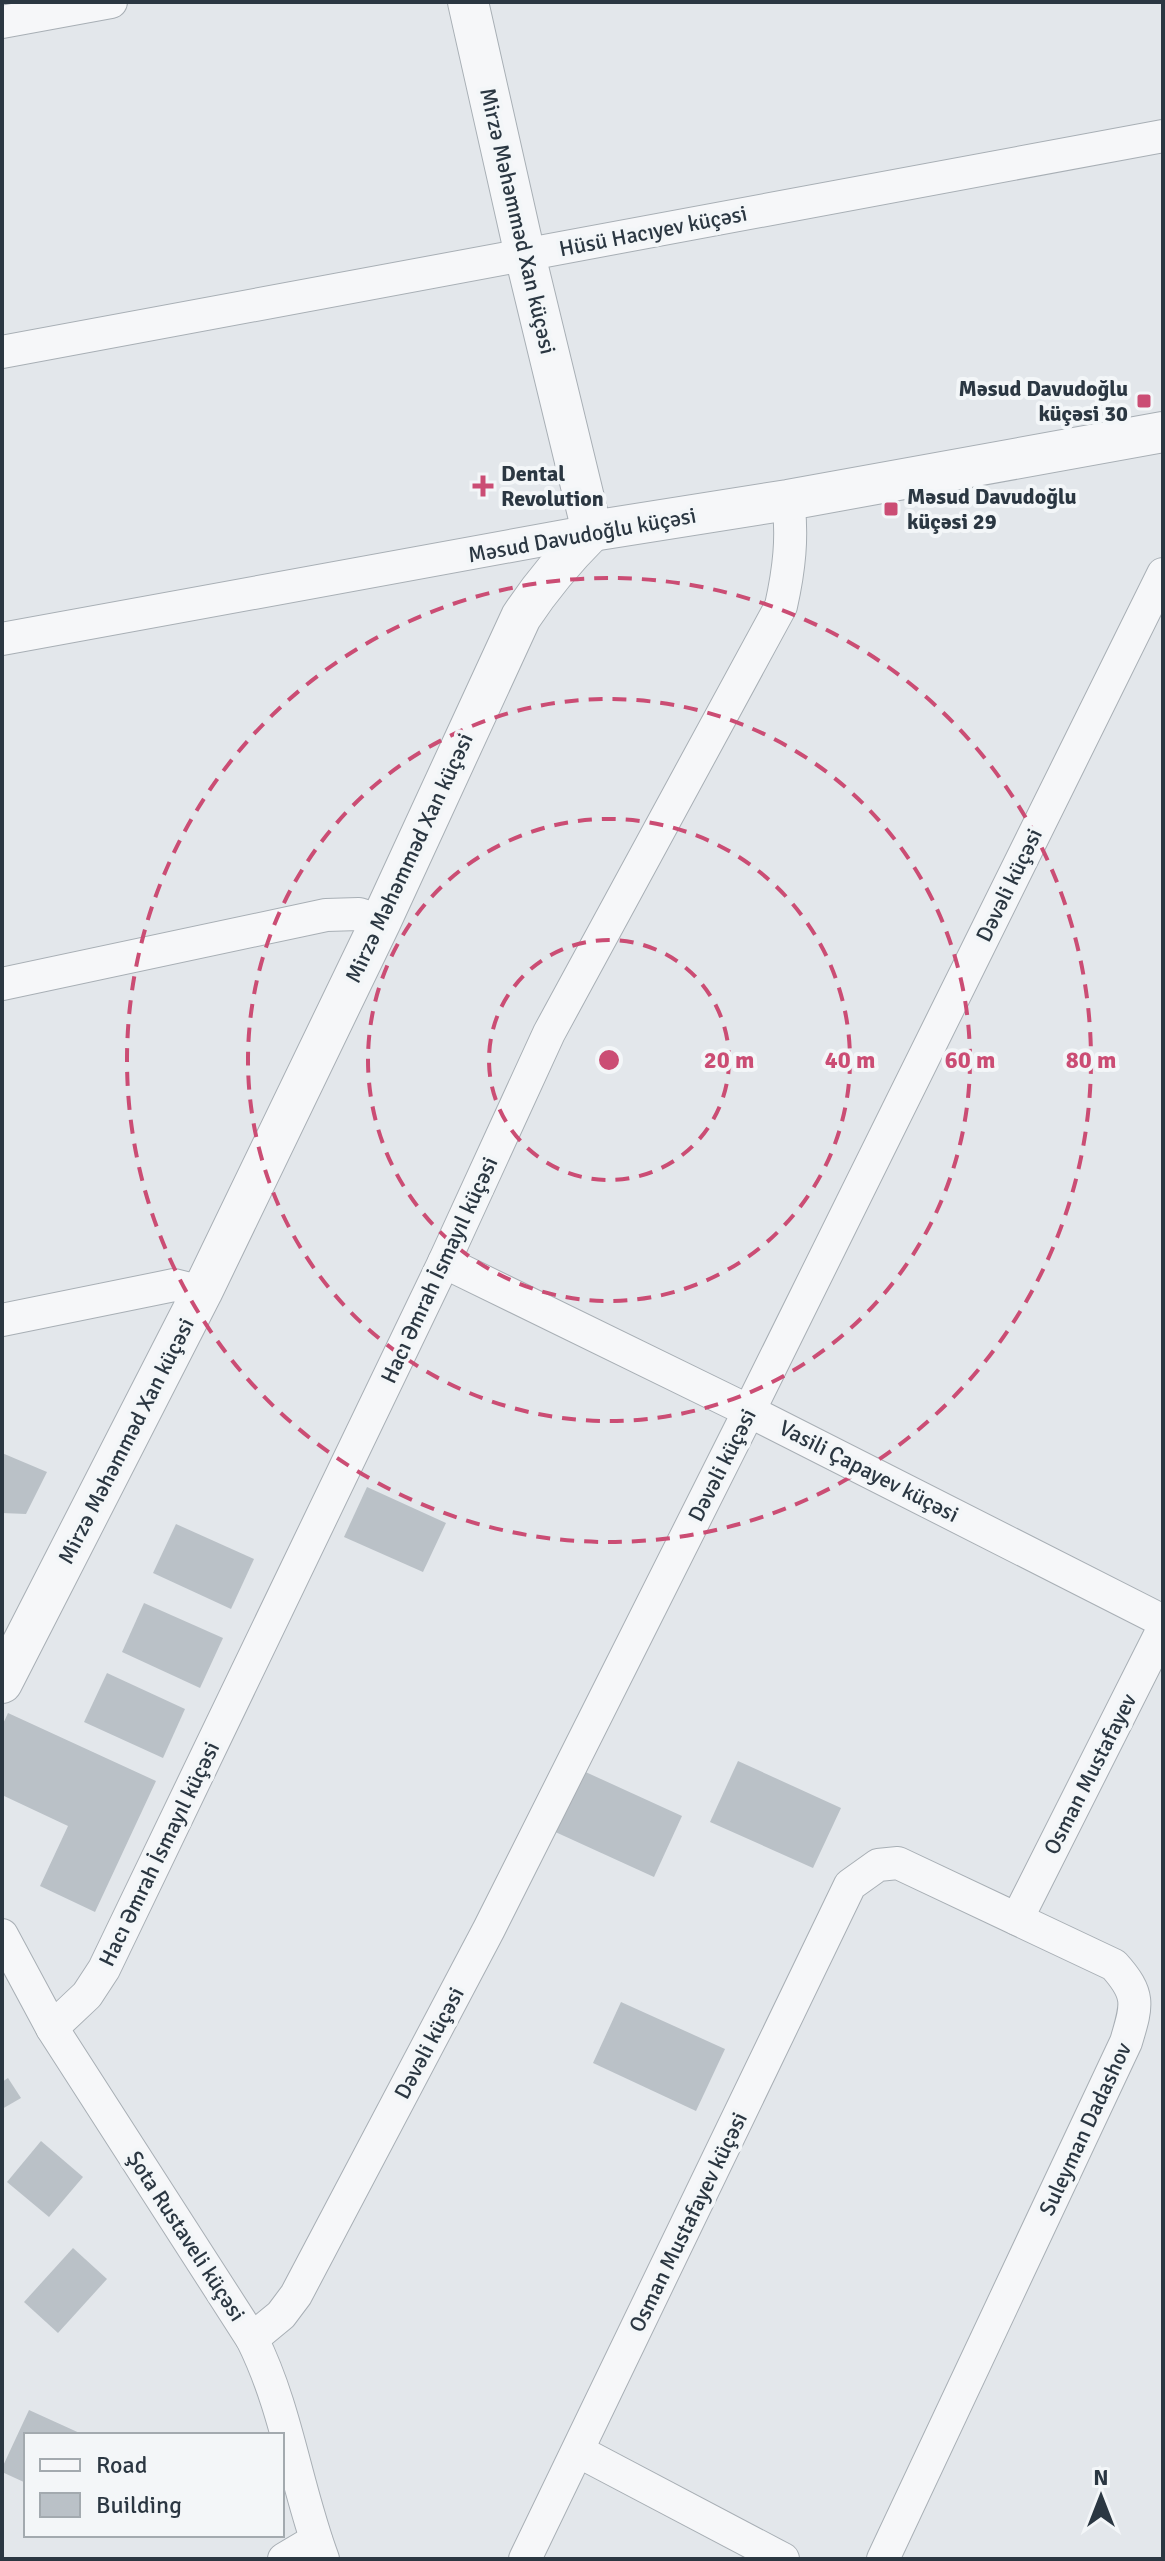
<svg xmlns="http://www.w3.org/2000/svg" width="1165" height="2561" viewBox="0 0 1165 2561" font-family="Signika,sans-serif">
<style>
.building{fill:#bac1c7}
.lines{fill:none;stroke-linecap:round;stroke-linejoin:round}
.minor-casing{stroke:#a8afb5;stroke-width:34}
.tertiary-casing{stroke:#a8afb5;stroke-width:42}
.minor{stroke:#f6f7f9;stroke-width:32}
.tertiary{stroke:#f6f7f9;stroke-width:40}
.ring{fill:none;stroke:#cb4d74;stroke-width:4;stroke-dasharray:14 10}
.poi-dot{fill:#cb4d74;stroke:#f3f6f8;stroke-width:3}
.labels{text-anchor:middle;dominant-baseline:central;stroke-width:8;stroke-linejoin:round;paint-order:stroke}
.street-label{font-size:22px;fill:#2b3742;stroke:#f3f6f8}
.poi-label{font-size:22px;font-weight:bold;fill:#2b3742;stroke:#f3f6f8;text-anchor:start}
.centre{fill:#cb4d74;stroke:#f3f6f8;stroke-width:4}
.ring-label{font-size:24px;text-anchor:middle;font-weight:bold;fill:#cb4d74;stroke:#f3f6f8;stroke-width:8;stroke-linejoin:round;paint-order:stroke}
</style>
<rect width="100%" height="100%" fill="#e3e7eb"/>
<g class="building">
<path d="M2,1453L47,1472L26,1514L2,1513Z"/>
<path d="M367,1487L446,1523L423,1572L344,1537Z"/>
<path d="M176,1524L254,1559L231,1609L153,1573Z"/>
<path d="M144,1603L223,1638L200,1688L122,1652Z"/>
<path d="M107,1673L185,1709L163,1758L84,1722Z"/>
<path d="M8,1713L156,1781L95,1912L40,1886L68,1826L2,1795V1726Z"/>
<path d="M738,1761L841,1808L813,1868L710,1822Z"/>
<path d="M579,1769L682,1816L654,1877L551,1830Z"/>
<path d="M621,2002L725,2049L696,2111L593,2063Z"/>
<path d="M8,2078L21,2098L2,2109V2082Z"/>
<path d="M41,2141L83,2177L49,2217L7,2182Z"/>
<path d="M73,2248L107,2279L58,2333L24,2302Z"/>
<path d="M29,2410L84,2435H26V2483L2,2472V2468Z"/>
</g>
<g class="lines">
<defs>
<g id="minor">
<path d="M2,22L111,2"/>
<path d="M2,352L1163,136"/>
<path d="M2,639L592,531"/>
<path d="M2,984L326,915L359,914L381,921"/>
<path d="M444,1262L749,1411L1163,1621"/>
<path d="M2,1320L174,1285L202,1292"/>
<path d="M1017,1919L1163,1629"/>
<path d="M2,1935L52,2028L252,2339C287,2409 296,2487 323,2559"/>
<path d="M52,2028L87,1995L104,1969L444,1262L549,1033L781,606C789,570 793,537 788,500"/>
<path d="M252,2339L281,2315L296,2295L489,1929L749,1411L1163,574"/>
<path d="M578,2451L783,2559"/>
<path d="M284,2559L316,2540"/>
<path d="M525,2559L850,1885L878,1865L898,1863L1114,1965C1141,1995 1137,2005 1126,2042L883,2559"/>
</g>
<g id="tertiary">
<path d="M592,531L788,500L1163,432"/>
<path d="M2,1683L202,1292L381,921L521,617C542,585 565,558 592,531L525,255L468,2"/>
</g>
</defs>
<use href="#minor" class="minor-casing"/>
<use href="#tertiary" class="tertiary-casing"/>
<use href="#minor" class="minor"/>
<use href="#tertiary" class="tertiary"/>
</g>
<g class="ring">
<circle cx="609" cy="1060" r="120"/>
<circle cx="609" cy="1060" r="241"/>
<circle cx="609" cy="1060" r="361"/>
<circle cx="609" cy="1060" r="482"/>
</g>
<g class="poi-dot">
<rect x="1136" y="393" width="16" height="16" rx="4"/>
<path d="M479 474h8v8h8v8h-8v8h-8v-8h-8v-8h8z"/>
<rect x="883" y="501" width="16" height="16" rx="4"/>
</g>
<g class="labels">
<g class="street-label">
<text transform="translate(518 221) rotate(77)">Mirzə Məhəmməd Xan küçəsi</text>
<text transform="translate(653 231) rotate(-11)">Hüsü Hacıyev küçəsi</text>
<text transform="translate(582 535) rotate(-10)">Məsud Davudoğlu küçəsi</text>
<text transform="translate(409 858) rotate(-65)">Mirzə Məhəmməd Xan küçəsi</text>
<text transform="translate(1009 885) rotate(-64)">Dəvəli küçəsi</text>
<text transform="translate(439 1270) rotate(-65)">Hacı Əmrah İsmayıl küçəsi</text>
<text transform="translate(126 1441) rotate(-63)">Mirzə Məhəmməd Xan küçəsi</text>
<text transform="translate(722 1465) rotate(-63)">Dəvəli küçəsi</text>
<text transform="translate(869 1471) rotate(27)">Vasili Çapayev küçəsi</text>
<text transform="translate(1090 1774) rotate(-63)">Osman Mustafayev</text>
<text transform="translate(159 1854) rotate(-64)">Hacı Əmrah İsmayıl küçəsi</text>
<text transform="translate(429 2043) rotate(-62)">Dəvəli küçəsi</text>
<text transform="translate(1085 2129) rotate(-65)">Suleyman Dadashov</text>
<text transform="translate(688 2222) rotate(-64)">Osman Mustafayev küçəsi</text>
<text transform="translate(186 2236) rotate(57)">Şota Rustaveli küçəsi</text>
</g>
<g class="poi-label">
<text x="1128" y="388" text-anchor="end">Məsud Davudoğlu<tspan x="1128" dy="25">küçəsi 30</tspan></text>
<text x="501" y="473">Dental<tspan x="501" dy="25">Revolution</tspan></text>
<text x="907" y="496">Məsud Davudoğlu<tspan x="907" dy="25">küçəsi 29</tspan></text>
</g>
</g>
<circle cx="609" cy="1060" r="12" class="centre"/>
<g class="ring-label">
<text x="729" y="1068">20 m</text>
<text x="850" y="1068">40 m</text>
<text x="970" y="1068">60 m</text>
<text x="1091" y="1068">80 m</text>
</g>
<rect width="1165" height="2561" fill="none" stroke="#2b3742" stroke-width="8"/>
<rect x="24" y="2433" width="260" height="104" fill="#f3f6f8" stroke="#a3aaaf" stroke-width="2"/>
<rect x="40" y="2459" width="40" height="12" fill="#f6f7f9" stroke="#a3aaaf" stroke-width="2"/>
<text x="96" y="2473" font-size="24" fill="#2b3742">Road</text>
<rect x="40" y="2493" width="40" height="24" fill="#bac1c7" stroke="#a3aaaf" stroke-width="2"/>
<text x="96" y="2513" font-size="24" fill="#2b3742">Building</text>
<g transform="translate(1101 2497)" stroke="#f3f6f8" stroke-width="6" paint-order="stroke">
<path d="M0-6L14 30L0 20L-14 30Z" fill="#2b3742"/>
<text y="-12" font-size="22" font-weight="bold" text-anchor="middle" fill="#2b3742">N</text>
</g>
</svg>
